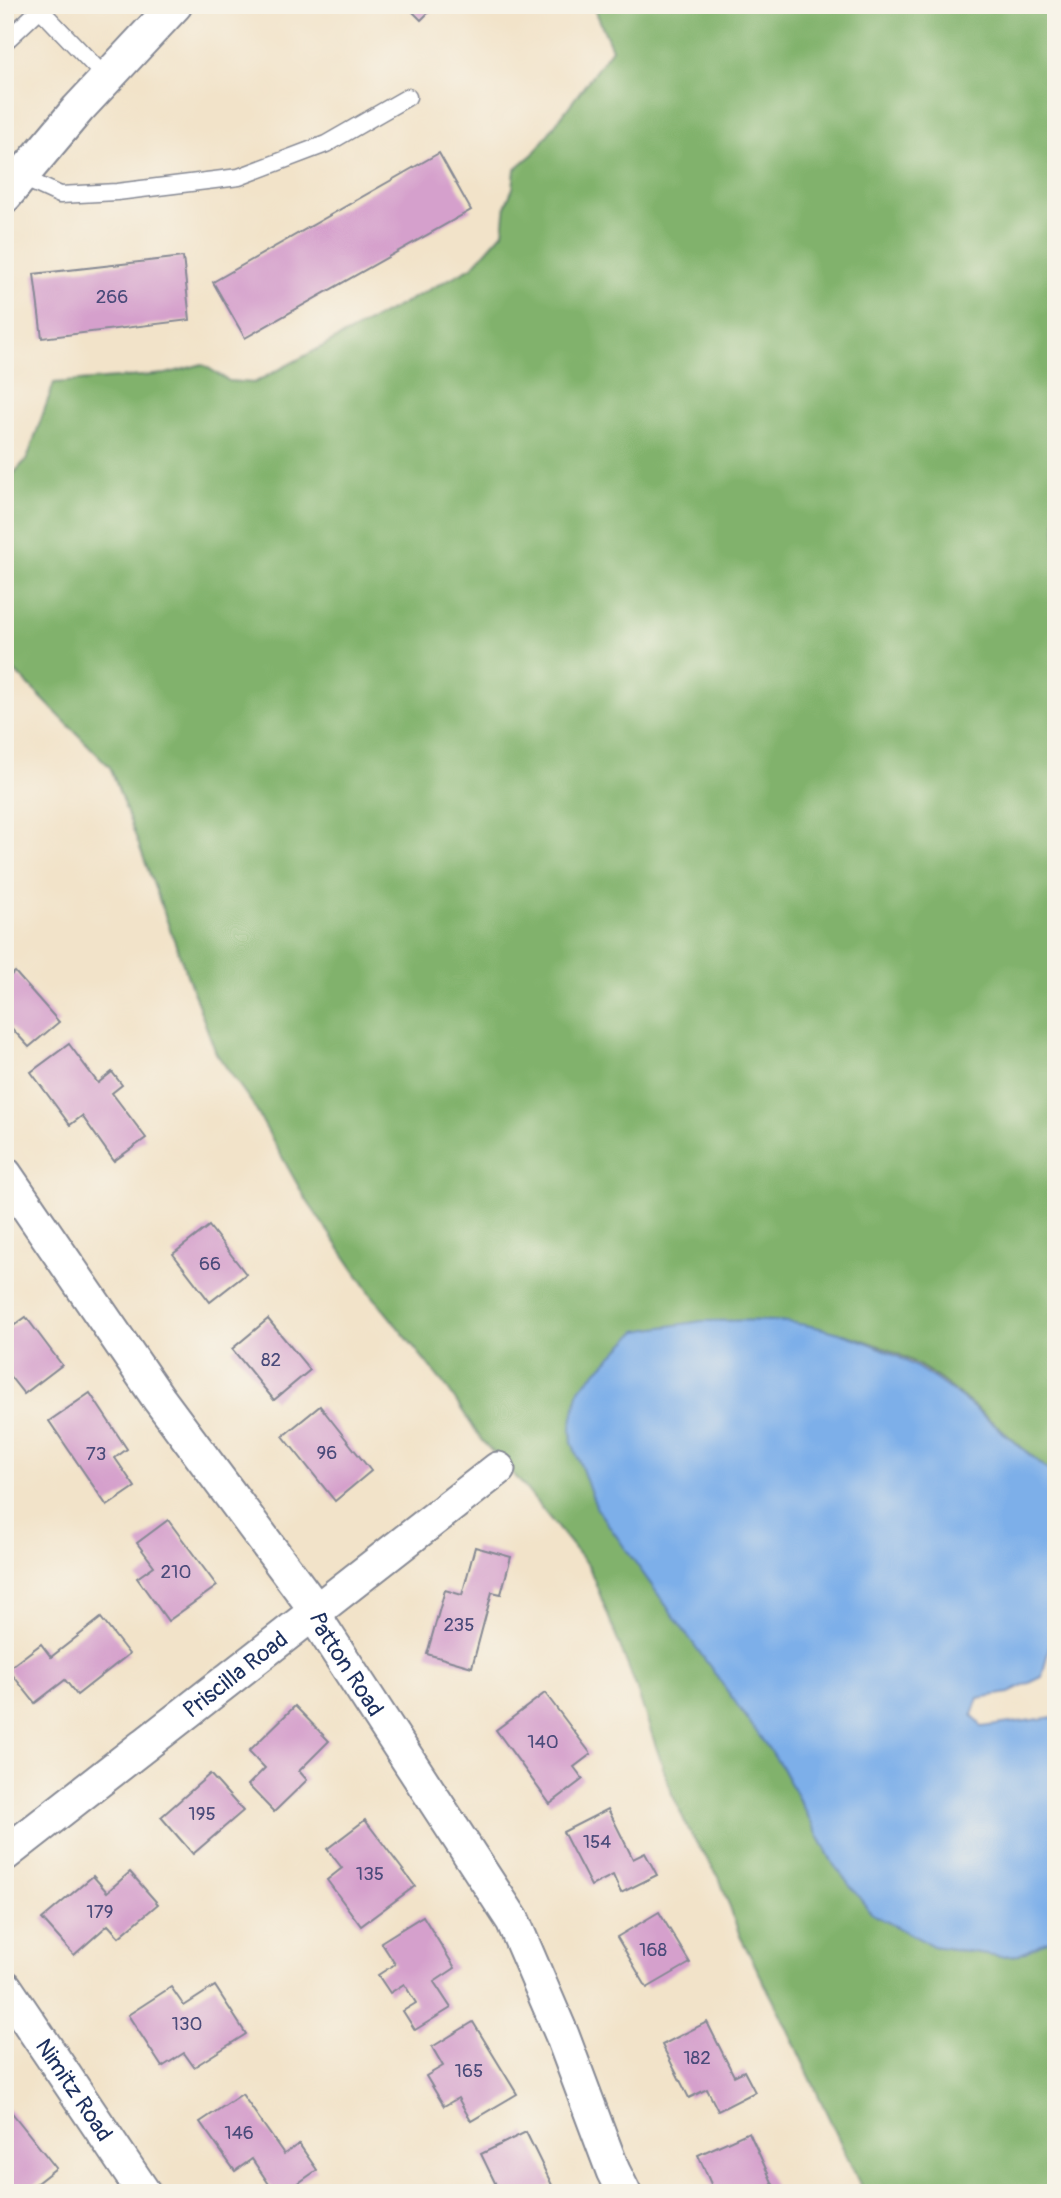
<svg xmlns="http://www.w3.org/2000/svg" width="1061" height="2198" viewBox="0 0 1061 2198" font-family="Pangolin,sans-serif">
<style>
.forest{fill:#81b26c;stroke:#4e7065;stroke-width:2}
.water{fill:#7dafe9;stroke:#4c6fa4;stroke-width:2}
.building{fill:#d5a0cc}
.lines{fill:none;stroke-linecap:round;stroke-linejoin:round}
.service-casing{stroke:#868994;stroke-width:19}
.minor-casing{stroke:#868994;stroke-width:37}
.service{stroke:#fff;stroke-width:16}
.minor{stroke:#fff;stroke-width:33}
.labels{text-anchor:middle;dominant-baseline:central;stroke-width:6;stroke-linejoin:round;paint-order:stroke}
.number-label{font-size:19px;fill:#4a4b7a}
.street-label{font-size:23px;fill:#1b2f5e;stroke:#f7f3e8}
</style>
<rect width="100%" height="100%" fill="#f7f3e8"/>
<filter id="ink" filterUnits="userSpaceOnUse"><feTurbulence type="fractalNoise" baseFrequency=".0143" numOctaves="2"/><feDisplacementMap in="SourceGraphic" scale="14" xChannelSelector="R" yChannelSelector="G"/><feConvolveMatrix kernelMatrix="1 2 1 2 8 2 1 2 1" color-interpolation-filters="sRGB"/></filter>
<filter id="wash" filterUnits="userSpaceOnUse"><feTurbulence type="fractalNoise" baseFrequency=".00686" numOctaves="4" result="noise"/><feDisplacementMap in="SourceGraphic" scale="28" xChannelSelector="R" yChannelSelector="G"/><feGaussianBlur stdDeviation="1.57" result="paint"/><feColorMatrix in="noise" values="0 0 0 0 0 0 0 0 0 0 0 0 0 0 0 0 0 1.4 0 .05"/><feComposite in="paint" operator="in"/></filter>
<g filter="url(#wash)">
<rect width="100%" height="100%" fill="#f2e3c9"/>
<g class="forest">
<path d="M593,5H1056V1483L1048,1470C1002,1432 951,1380 898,1354C864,1337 827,1329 790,1323L781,1766L834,1865L933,1946L1000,1956L1019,1955L1056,1936V2193H864L780,2013L740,1936L719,1877L690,1833L672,1794L635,1684L589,1567L518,1479L483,1442L448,1389L371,1294L305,1198L252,1103L216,1053L110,767L5,661V483L27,459L54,383L166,374L202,364L229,381L254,383L472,267L503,232L506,204L513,188L515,169L533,154L612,49Z"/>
<path d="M1056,1587V1635H1052L1048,1619Z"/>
</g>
<path class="water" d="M702,1321C731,1321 763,1319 793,1323C908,1340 962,1400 1048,1470L1056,1483V1587L1048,1619L1052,1635L1042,1677L1009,1693L978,1698L972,1715L982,1727L1053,1717L1056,1720L1055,1937L1019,1955L1000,1956L933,1946L872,1914L834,1865L781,1766L597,1509L572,1442L571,1427L579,1389L637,1331Z"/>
<g id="blocks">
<g class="building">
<path d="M406,5H436L421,20Z"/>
<path d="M439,153L471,210L245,338L213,282Z"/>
<path d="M183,257L190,320L42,338L34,274Z"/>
<path d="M15,972L59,1022L29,1047L5,1021V980Z"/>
<path d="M69,1044L98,1083L112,1072L122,1085L112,1093L146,1138L114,1161L82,1116L70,1125L31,1072Z"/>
<path d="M209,1226L246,1274L210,1302L173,1254Z"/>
<path d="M26,1317L62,1365L24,1394L5,1370V1332Z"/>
<path d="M268,1319L310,1370L274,1400L232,1349Z"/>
<path d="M90,1393L127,1449L115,1458L135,1487L107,1506L49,1421Z"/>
<path d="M320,1406L371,1471L335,1501L283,1436Z"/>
<path d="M168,1520L217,1586L168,1621L137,1578L154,1566L137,1543Z"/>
<path d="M475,1547L511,1557L501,1594L492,1592L472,1667L427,1654L445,1590L462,1595Z"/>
<path d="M101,1618L129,1654L77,1695L65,1680L35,1703L8,1669L41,1644L51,1657Z"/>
<path d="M545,1693L591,1754L574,1767L583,1779L550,1804L496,1730Z"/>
<path d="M295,1706L329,1741L299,1771L307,1780L274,1812L248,1785L265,1768L249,1751Z"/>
<path d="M210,1774L243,1811L193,1854L161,1817Z"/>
<path d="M608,1809L633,1859L645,1853L657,1875L621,1893L613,1875L591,1886L563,1832Z"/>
<path d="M365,1820L415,1886L361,1926L327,1880L342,1868L327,1849Z"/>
<path d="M130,1872L158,1904L119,1937L108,1925L74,1955L42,1919L93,1876L107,1892Z"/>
<path d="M659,1912L690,1963L647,1988L617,1937Z"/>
<path d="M423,1916L455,1968L434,1982L451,2008L415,2030L403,2011L416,2003L404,1984L390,1993L378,1975L395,1964L381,1942Z"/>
<path d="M215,1986L246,2034L194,2067L184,2053L162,2067L128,2015L171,1987L184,2006Z"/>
<path d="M473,2022L517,2094L471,2121L458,2098L444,2106L426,2076L443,2066L432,2047Z"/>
<path d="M707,2022L734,2076L744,2071L755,2092L718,2111L707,2089L689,2098L662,2045Z"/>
<path d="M242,2094L284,2154L299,2144L317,2170L284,2193H275L252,2159L235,2171L200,2122Z"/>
<path d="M9,2109L56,2168L24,2193H5V2112Z"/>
<path d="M526,2132L552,2185L536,2193H500L481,2154Z"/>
<path d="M749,2132L777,2193H715L698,2155Z"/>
</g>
</g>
</g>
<g filter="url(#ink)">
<use href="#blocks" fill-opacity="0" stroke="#868994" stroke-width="2"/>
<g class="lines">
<defs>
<g id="service">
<path d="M5,42L40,9L106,78"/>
<path d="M21,177L60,195L117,192L239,177L326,144L408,97"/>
</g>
<g id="minor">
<path d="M5,196L78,109L175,5"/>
<path id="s1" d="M5,1174L159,1399L316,1610L321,1626L513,1921L562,2035L613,2171L624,2193"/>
<path id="s2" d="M5,1854L498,1469"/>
<path id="s3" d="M5,1987L144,2193"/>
</g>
</defs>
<use href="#service" class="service-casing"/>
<use href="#minor" class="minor-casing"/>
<use href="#service" class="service"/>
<use href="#minor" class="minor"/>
</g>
</g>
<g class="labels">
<g class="number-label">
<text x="112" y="297">266</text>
<text x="210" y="1264">66</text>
<text x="271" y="1360">82</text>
<text x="327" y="1453">96</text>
<text x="96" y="1454">73</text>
<text x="176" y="1572">210</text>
<text x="459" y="1625">235</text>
<text x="543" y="1742">140</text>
<text x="202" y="1814">195</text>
<text x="597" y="1842">154</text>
<text x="370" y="1874">135</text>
<text x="100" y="1912">179</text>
<text x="653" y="1950">168</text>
<text x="187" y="2024">130</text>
<text x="697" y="2058">182</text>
<text x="469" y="2071">165</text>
<text x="239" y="2133">146</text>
</g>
<g class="street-label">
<text stroke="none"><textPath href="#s1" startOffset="598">Patton Road</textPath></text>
<text stroke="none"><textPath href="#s2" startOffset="292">Priscilla Road</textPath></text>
<text stroke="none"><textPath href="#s3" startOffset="124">Nimitz Road</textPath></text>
</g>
</g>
<rect width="1061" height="2198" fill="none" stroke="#f7f3e8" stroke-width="28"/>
</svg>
